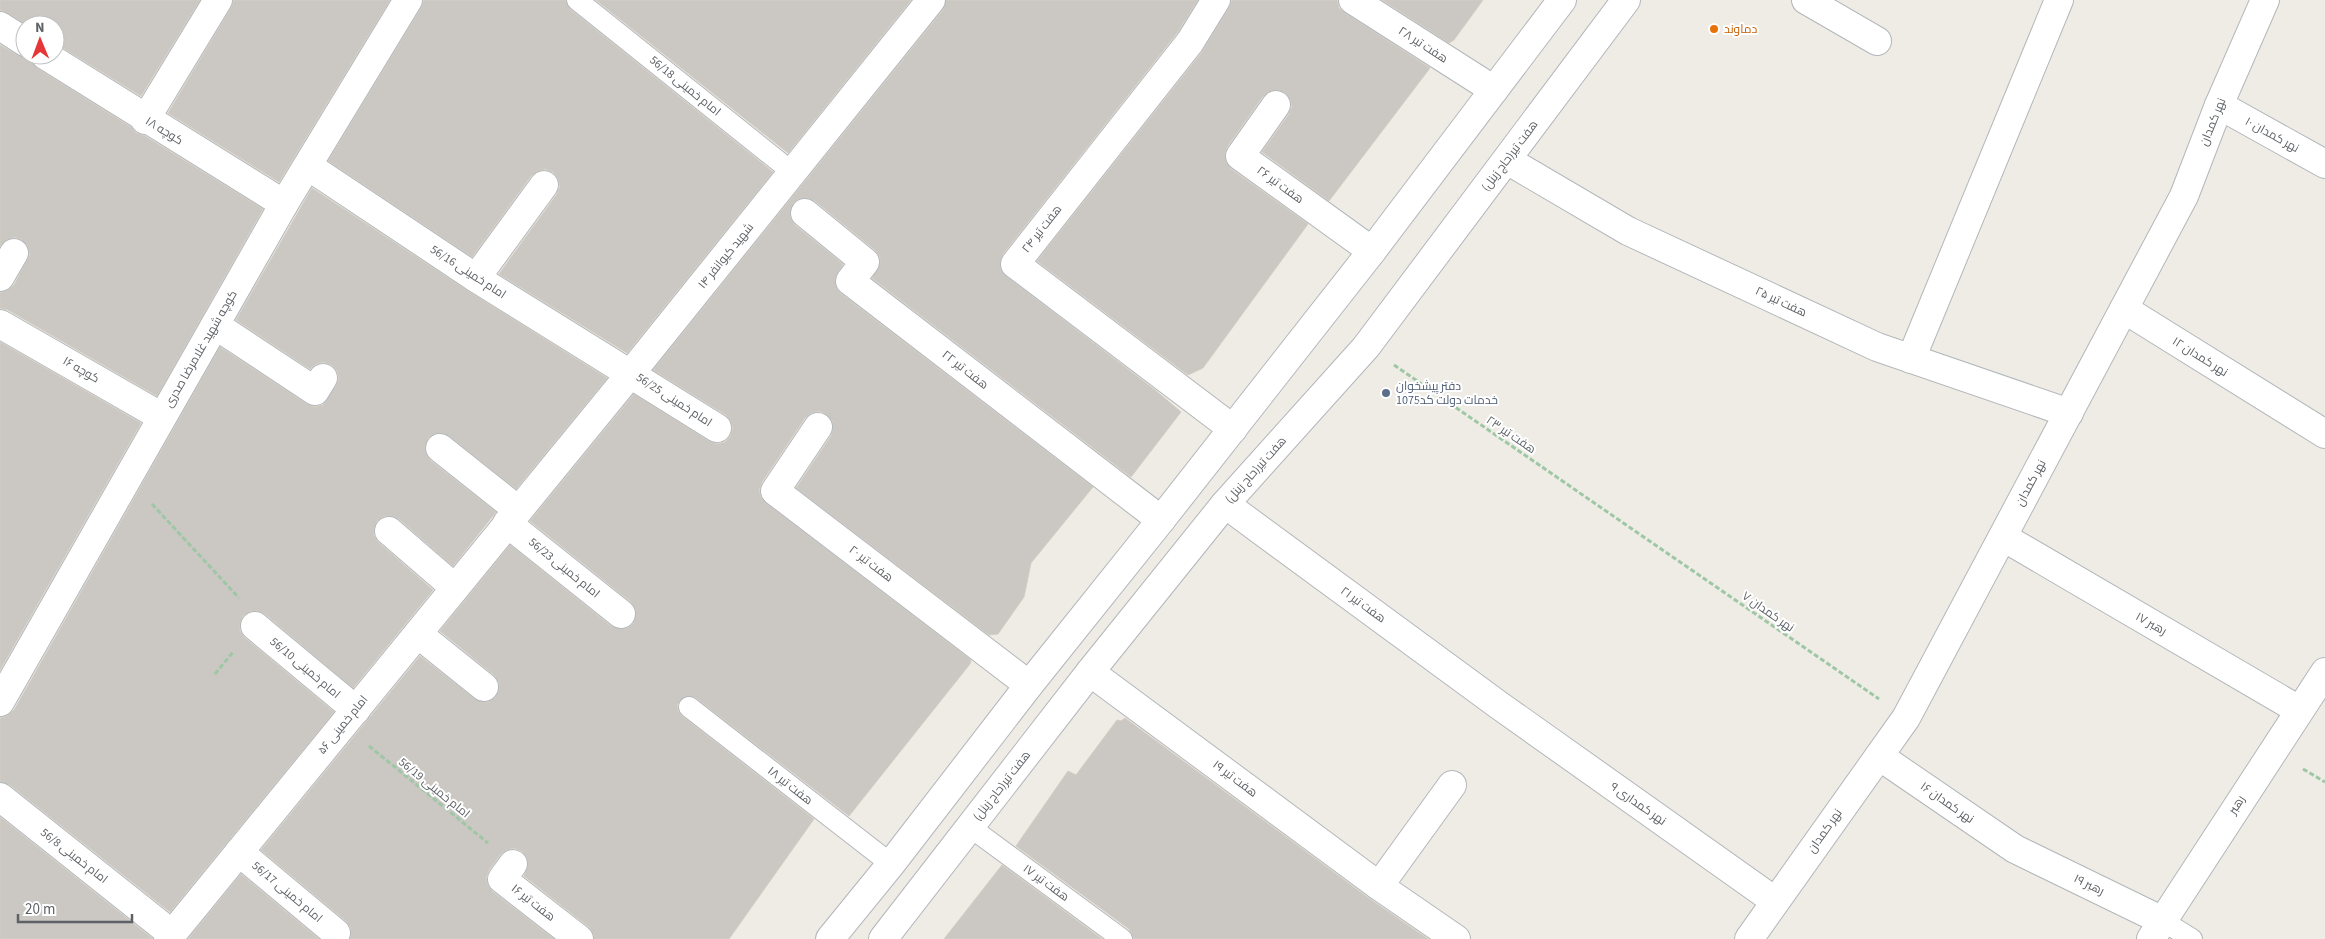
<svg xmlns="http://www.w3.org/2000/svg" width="2325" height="939" viewBox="0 0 2325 939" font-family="'Source Sans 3',Cairo,sans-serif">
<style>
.building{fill:#cbc7c3;stroke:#d4cec4}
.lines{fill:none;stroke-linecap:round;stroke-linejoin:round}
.lane-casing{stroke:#b3b7ba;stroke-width:22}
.street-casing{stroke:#b3b7ba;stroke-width:30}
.secondary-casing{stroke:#b2b6ba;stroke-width:30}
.path{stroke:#9dc7a5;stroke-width:3;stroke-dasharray:5 2.5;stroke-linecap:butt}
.lane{stroke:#fff;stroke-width:20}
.street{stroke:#fff;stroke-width:28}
.secondary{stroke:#fff;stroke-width:28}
.food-dot{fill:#e8710a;stroke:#fff;stroke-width:2}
.service-dot{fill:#5c6f8a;stroke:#fff;stroke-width:2}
.labels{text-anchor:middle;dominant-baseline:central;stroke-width:4;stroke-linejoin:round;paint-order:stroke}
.food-label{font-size:12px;fill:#c56008;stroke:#fff;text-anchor:start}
.street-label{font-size:12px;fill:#5e6266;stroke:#fff}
.service-label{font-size:12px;fill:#4e5e75;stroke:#fff;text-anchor:start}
</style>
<rect width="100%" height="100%" fill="#efece6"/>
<g class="building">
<path d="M0,0H200L141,96L55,43V25H27L8,13L0,10Z"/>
<path d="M234,0H390L279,182L168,113L231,8Z"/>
<path d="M424,0H565L570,9L773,172L627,353L499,274L557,194L560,186L558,179L553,172L545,169L538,171L531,176L472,257L328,161L421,8Z"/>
<path d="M596,0H911L788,153Z"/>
<path d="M946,0H1198L1177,33L1003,254L1000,262L1001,270L1006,276L1155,390L1181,412L1131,477L872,278L880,264V257L875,250L815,201L807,198L799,199L793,203L790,210L791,219L795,225L843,264L835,279L836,287L840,293L1093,487L1031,563L1024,597L998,634L989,635L796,488L831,436L833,429L832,420L826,414L819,411L811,413L805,418L762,482L759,490L761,498L766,503L971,660L970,664L849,816L696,698L685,696L677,705L678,711L682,716L814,819L729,939H594L593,933L589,927L524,876L528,866L527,858L522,851L514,848L506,850L501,854L489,870L486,878L488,885L492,891L554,939H350L351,928L346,921L261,850L420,656L475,699L482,702H489L496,697L499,689V682L494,675L440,631L510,545L611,626L619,629L627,628L633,624L636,616L635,608L631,602L530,521L634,394L709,441L717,444L725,442L730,437L733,428L730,420L726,415L653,370L943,10Z"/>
<path d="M1232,0H1337L1339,8L1345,13L1430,68L1329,201L1262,152L1289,114L1292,106L1290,99L1285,93L1278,90L1270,91L1263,96L1227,147L1225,154L1226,162L1231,169L1308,224L1203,368L1188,375L1037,261L1202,52L1229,8Z"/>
<path d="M1382,0H1483L1454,40L1449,43Z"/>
<path d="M0,45L17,55L30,56L32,63L37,68L131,127L136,133L145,136L263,209L157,396L8,310L0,308V293L8,290L14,285L30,254L27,245L22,240L15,237L6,240L0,246Z"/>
<path d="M312,188L468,291L607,378L516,489L449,436L442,433L434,434L428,438L425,446L426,454L430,460L496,512L453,566L399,519L391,516H384L377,521L374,529V536L378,542L433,590L353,688L265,614L258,611H250L243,616L240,623V631L245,638L334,712L170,912L10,785L0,782V718L7,716L14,710L220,347L307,404L315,407L323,405L336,386L339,378L337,371L332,365L323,362L316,364L310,369L236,320Z"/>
<path d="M0,342L141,423L0,670Z"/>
<path d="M1125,718L1370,899L1428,939H1134L1129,929L1016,846L1068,771L1076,775L1117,720L1121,721Z"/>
<path d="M0,817L153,939H0Z"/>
<path d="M1002,865L1102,939H944Z"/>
<path d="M241,874L319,939H188Z"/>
</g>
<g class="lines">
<defs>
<g id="lane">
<path d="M577,0L792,172"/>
<path d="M689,707L891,864"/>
<path d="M970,827L1122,939"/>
<path d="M2163,921L2192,939"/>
</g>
<g id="street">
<path d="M1216,0L1190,42L1015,264L1233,429"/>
<path d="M1353,0L1494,90"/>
<path d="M1806,0L1877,41"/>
<path d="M0,26L25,42"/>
<path d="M45,55L284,204"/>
<path d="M1276,105L1240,156L1372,251"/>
<path d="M2219,105L2325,164"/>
<path d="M145,120L218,0"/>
<path d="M1507,160L1628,231L1877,347L2069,413"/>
<path d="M308,166L476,278L717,428"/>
<path d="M805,213L865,262L850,281L1161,520"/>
<path d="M0,277L14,253"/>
<path d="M476,278L544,185"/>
<path d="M2124,309L2325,434"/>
<path d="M0,324L162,417"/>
<path d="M215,325L315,391L323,378"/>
<path d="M1911,359L2059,0"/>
<path d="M818,427L775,491L1029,685"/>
<path d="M440,448L518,510"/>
<path d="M1225,504L1500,706L1775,901"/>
<path d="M507,523L621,614"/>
<path d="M389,531L455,588"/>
<path d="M2003,537L2299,710"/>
<path d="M255,626L356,710"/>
<path d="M418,634L484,687"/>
<path d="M1090,672L1379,886L1456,939"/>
<path d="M0,702L284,204L408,0"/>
<path d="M1879,756L2015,849L2163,921"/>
<path d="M0,797L172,934"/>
<path d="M239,852L336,933"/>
<path d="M513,864L502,879L579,939"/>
<path d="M1379,886L1452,785"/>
<path d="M168,939L631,373L931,0"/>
<path d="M1749,939L1906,718L2184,196L2219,105L2265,0"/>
<path d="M2151,939L2325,672"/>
</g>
<g id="secondary">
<path d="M830,939L891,864L1029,685L1161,520L1372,251L1562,0"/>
<path d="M883,939L1090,672L1225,504L1366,347L1626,0"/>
</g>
</defs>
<use href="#lane" class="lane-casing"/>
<use href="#street" class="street-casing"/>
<use href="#secondary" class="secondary-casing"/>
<g class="path">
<path d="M1394,365L1879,699"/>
<path d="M152,504L239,598"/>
<path d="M215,674L233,652"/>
<path d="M369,746L488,843"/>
<path d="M2303,769L2325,782"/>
</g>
<use href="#lane" class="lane"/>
<use href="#street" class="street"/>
<use href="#secondary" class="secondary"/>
</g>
<circle class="food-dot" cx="1714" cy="29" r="5"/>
<circle class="service-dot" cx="1386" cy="393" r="5"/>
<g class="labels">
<g class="food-label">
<text x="1724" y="29">دماوند</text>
</g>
<g class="street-label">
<text transform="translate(1423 45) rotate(33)">هفت تیر ۲۸</text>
<text transform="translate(685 86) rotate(39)">امام خمینی 56/18</text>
<text transform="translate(2213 122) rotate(-68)">نهر کمدان</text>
<text transform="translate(164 131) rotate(32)">کوچه ۱۸</text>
<text transform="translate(2272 135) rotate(29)">نهر کمدان ۱۰</text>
<text transform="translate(1510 156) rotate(-53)">هفت تیر(حاج زینل)</text>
<text transform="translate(1280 185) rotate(36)">هفت تیر ۲۶</text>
<text transform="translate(1042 229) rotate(-52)">هفت تیر ۲۴</text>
<text transform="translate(726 256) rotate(-51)">شهید کیوانفر ۱۴</text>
<text transform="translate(468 272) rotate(33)">امام خمینی 56/16</text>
<text transform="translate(1781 302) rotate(25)">هفت تیر ۲۵</text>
<text transform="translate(201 349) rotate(-60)">کوچه شهید غلامرضا صدری</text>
<text transform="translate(2200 357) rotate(32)">نهر کمدان ۱۲</text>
<text transform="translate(81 370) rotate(30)">کوچه ۱۶</text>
<text transform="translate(965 370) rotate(38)">هفت تیر ۲۲</text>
<text transform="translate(674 400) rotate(33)">امام خمینی 56/25</text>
<text transform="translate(1511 435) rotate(34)">هفت تیر ۲۳</text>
<text transform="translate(1256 470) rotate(-48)">هفت تیر(حاج زینل)</text>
<text transform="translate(2031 483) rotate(-62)">نهر کمدان</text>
<text transform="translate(871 564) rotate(37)">هفت تیر ۲۰</text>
<text transform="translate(564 568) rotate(39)">امام خمینی 56/23</text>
<text transform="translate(1363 605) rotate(36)">هفت تیر ۲۱</text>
<text transform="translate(1768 612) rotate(35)">نهر کمدان ۷</text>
<text transform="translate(2151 624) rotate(30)">رهبر ۱۷</text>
<text transform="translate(305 668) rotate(40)">امام خمینی 56/10</text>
<text transform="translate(343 725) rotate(-51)">امام خمینی ۵۶</text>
<text transform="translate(1235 779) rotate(37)">هفت تیر ۱۹</text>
<text transform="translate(790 786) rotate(38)">هفت تیر ۱۸</text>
<text transform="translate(1002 786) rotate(-52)">هفت تیر(حاج زینل)</text>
<text transform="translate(434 788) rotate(39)">امام خمینی 56/19</text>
<text transform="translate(1947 803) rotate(35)">نهر کمدان ۱۶</text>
<text transform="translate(1638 804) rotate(35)">نهر کمداری ۹</text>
<text transform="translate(2237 805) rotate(-57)">رهبر</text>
<text transform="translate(1825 831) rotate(-55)">نهر کمدان</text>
<text transform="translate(74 856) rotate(38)">امام خمینی 56/8</text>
<text transform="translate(1046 883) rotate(36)">هفت تیر ۱۷</text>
<text transform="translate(2089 885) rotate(26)">رهبر ۱۹</text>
<text transform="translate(287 892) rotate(40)">امام خمینی 56/17</text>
<text transform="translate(533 903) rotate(38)">هفت تیر ۱۶</text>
</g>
<g class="service-label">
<text x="1396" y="386">دفتر پیشخوان<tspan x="1396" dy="14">خدمات دولت کد1075</tspan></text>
</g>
</g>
<g transform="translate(40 40) rotate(359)"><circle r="24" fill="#ffffff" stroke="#bfc0c2"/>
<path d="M0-4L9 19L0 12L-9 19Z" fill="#e53738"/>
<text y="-8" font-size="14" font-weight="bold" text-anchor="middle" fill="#5e6266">N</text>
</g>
<path d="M18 914v8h114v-8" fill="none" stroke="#5e6266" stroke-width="2.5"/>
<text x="25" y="914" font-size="15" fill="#5e6266" stroke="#ffffff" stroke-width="4" paint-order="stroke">20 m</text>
</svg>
